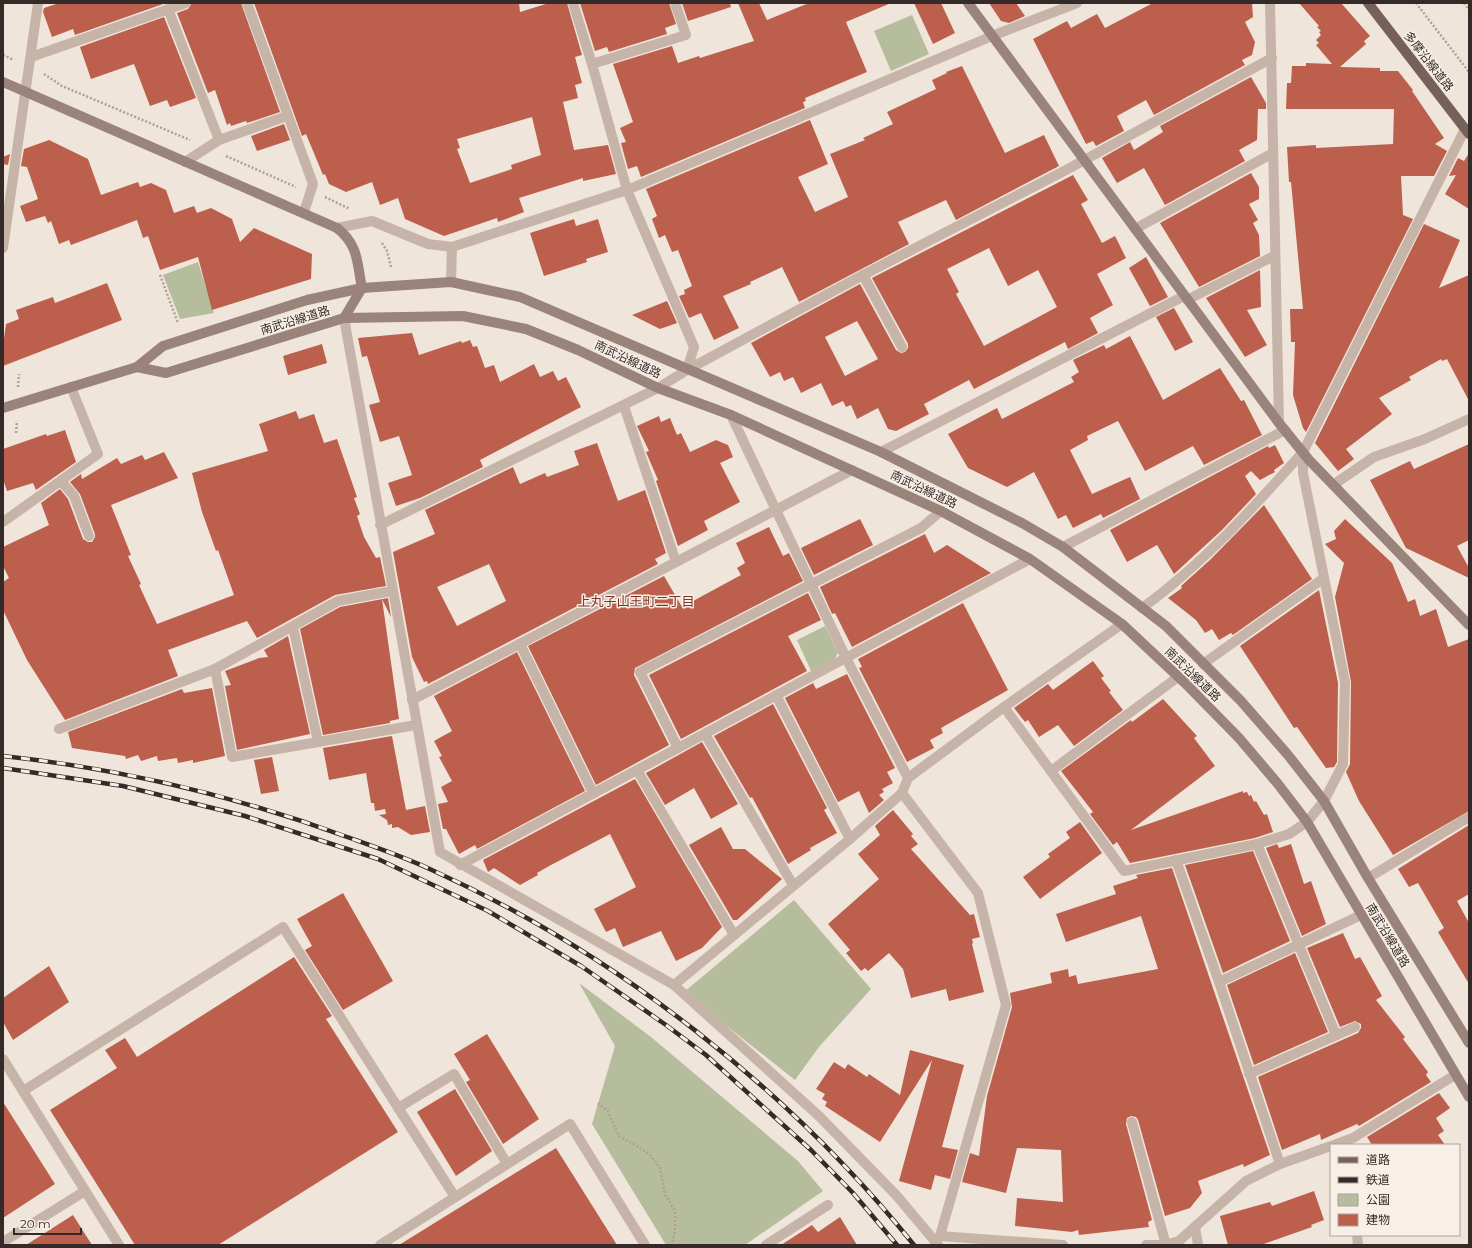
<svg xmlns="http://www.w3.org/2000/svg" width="1472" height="1248" viewBox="0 0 1472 1248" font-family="Montserrat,'Noto Sans JP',sans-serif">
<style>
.green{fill:#b5bd9d}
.building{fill:#bc604d;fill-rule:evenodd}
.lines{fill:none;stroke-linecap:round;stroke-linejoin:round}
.path{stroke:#b29e93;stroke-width:2.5;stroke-dasharray:2 2;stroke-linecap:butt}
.lane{stroke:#c7b4a8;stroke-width:10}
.street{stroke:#c7b4a8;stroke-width:10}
.secondary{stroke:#9a837a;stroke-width:10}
.primary{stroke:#75615a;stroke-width:10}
.rail-casing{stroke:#342b28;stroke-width:4.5}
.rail{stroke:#f8efe7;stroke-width:3;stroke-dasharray:9;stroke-linecap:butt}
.labels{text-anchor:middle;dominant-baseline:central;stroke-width:3;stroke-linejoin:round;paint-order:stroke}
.street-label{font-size:12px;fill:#342b28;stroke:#f8efe7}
.neighbourhood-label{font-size:13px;fill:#7d3527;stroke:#f8efe7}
</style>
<rect width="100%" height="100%" fill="#f0e5db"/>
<g class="green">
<path d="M912,15L929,54L891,71L874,31Z"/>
<path d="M198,262L214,313L180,319L163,275Z"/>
<path d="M825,626L838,653L832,663L812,673L797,640Z"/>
<path d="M794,900L871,989L819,1047L795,1080L684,992Z"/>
<path d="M579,983L651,1037L798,1161L823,1191L745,1245H666L592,1124L615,1046Z"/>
</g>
<g class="building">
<path d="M59,3H166L75,35L73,29L52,37L43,12L44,8Z"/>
<path d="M192,3H241L280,112L247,123L246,121L231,126L230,123L227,125L215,90L208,93L177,13L188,9Z"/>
<path d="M254,3H519L520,12L549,3H567L582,55L575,57L582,83L575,85L578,98L563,102L574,150L608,145L616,174L583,181V178L519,198L524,212L498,222L497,218L444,236L405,219L398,198L380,205L372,182L346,192L329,184L325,174L323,175L306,134L302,136ZM532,117L541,155L511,165L512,169L470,183L457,149L460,148L457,139Z"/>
<path d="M580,3H669L676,24L665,28L667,34L609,52L607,47L595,51Z"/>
<path d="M682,3H730L731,7L688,21Z"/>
<path d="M738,3H759L767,20L809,3H891L846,22L867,72L805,98L806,101L803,102L805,108L641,177L637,166L628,169L621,143L626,142L620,128L633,122L613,64L672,46L678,63L699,56L700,58L754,41Z"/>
<path d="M914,3H941L955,33L933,44Z"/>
<path d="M989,3H1016L1025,16L1009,23L1001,21Z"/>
<path d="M1153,3H1252L1253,17L1245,22L1255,42L1252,55L1242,60L1245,65L1154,115L1146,100L1117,116L1124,131L1096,146L1093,141L1086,144L1033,39L1067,21L1071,28L1097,14L1105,28Z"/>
<path d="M1299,3H1341L1370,36L1364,41L1366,44L1340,67L1380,68V71H1398L1413,90L1412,91L1444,138L1435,144L1447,151L1434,176H1401L1403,215L1413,219L1306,432L1303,428L1293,395L1295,342H1291L1290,309H1303L1291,182H1289L1287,147L1316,145V148L1393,144L1394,109H1286L1287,83H1291L1292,66H1306V63L1332,64L1316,45L1319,43L1316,40L1321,35L1319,32L1321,31L1317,27L1319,26Z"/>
<path d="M164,17L196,98L170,107L167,100L150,106L134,64L91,79L80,47Z"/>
<path d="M962,66L1005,153L1044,135L1059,166L956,220L946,200L898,222L909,244L799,302L782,267L750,282L751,284L723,296L739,328L714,340L701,313L689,318L679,296L685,294L684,290L692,286L678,250L672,252L665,235L659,238L652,219L657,216L646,189L810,120L828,164L798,177L815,212L848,197L830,154L865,140L863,138L893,124L887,112L936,89L932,80L947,73L946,72Z"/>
<path d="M1251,77L1266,103V109H1258L1257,140L1239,150L1245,161L1165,205L1144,168L1117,183L1102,158L1130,142L1134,150L1163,132L1160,126Z"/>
<path d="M284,124L290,140L257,151L251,136Z"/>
<path d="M49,140L88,159L101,195L138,182L140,187L151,183L166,190L174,213L194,206L197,213L211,208L232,219L240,242L254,228L312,254L311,279L212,310L198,257L160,270L148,236L143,238L137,220L71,245L69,240L59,244L51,221L48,223L45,216L26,222L20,206L38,199L27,167L21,166L24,149Z"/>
<path d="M1469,153V209L1445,194L1456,175L1449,176L1458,158L1464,161Z"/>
<path d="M10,154L8,165L3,164V157Z"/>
<path d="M1251,173L1259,187V199L1249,204L1258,220L1253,223L1259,235L1260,256L1199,287L1160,223Z"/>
<path d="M1073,175L1088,200L1081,204L1102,243L1115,236L1126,258L1097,274L1113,305L1090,318L1098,333L1068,349L1065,342L974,389L969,380L924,404L929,414L896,431L888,429L878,408L857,419L851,405L846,407L843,401L832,406L821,383L801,393L793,377L784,381L780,372L770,377L751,343L860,284L896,350L901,353L905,352L908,348V344L872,278ZM989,248L1008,286L1038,270L1057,307L984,346L956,294L959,292L947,269ZM857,321L878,359L845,376L825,337Z"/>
<path d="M574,219L576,226L598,219L608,252L586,259L587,262L544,276L530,233Z"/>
<path d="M1424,224L1460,240L1439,288L1469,275V401L1447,359L1442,361L1441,359L1409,377L1411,380L1379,398L1392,414L1346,449L1354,459L1338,471L1315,443Z"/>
<path d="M1146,257L1168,297L1150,306L1129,268Z"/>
<path d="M1260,270L1261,307L1247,310L1267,345L1245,357L1206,298Z"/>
<path d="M107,283L122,320L3,366V346L6,324L19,319L16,310L53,297L55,303Z"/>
<path d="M667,301L677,323L660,329L632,315Z"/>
<path d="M1174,308L1193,342L1175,351L1156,317Z"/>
<path d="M412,333L419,355L461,341L462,343L470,340L473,347L477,346L485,368L494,365L500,382L534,364L540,377L553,371L558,381L566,377L581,407L480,460L483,467L420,498L396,506L388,483L412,475L399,436L380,442L369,405L380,402L367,356L362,357L358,338Z"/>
<path d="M1130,336L1163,400L1220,368L1241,401L1244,400L1262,435L1204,465L1193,446L1145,471L1118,421L1087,436L1088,440L1070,450L1092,494L1130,477L1140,499L1103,518L1101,514L1073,528L1066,515L1058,519L1034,472L1007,487L968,468L948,434L997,408L1002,419L1074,382L1071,377L1079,372L1073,360L1104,345L1106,349Z"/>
<path d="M322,344L327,363L288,375L283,356Z"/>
<path d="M296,411L299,419L314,414L324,443L337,439L357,497L354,498L360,514L357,516L364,537L376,558L380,557L386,586L335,595L257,638L247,621L168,650L178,676L65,720L27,660L3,610V582L9,578L3,566V547L49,525L41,503L60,489L68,499L83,539L88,542H92L95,537V534L80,494L70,482L81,474L82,479L117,458L121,464L142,455L145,460L164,452L178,478L111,505L131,555L128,556L141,584L139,585L157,624L234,595L218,550L216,551L202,512L192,473L268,451L259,424Z"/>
<path d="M659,416L661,422L670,418L677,435L681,433L690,452L716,440L728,445L733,457L720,463L740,502L704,521L708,530L678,546L656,481L658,480L646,452L649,451L637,426Z"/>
<path d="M65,430L76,462L36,490L33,483L7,491L3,479V449L46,434L47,436Z"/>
<path d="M597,443L618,501L645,490L666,553L655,559L658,564L428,684L427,681L424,682L412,657L393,552L435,534L425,510L513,467L520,484L545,473L547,477L579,465L574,451ZM489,564L506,601L457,626L437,587Z"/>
<path d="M1469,444V540L1457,546L1469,568V578L1406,548L1370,480L1410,461L1414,469Z"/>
<path d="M1275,445L1284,463L1274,470L1275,472L1260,480L1251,471L1245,476L1256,494L1222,530L1174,574L1157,545L1127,562L1110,530L1268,446L1269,448Z"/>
<path d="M1264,505L1312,579L1233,635L1231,633L1219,640L1212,629L1205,633L1196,620L1168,598L1182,588L1181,586L1211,559Z"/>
<path d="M860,519L873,545L814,575L801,548Z"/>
<path d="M1345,519L1392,563L1408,602L1415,599L1420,616L1436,609L1448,647L1469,639V811L1393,855L1359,801L1346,772L1350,764L1351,682L1335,597L1344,563L1325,544L1336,539L1334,531Z"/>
<path d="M769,527L783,556L789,553L803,581L635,668L634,675L669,745L596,785L528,646L664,576L682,607L741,575L737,568L745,563L736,543Z"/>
<path d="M925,534L934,553L947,545L991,573L852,647L835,613L832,614L820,587Z"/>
<path d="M1319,590L1338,683L1337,762L1334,767L1326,768L1297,727L1294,728L1240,646Z"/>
<path d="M808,593L821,620L788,636L807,671L681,739L649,675Z"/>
<path d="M388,598L391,617L382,599L399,719L390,721V723L323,735L300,629L340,607Z"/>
<path d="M963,603L1008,690L941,728L943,733L930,740L934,748L907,762L859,668L862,667L858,659Z"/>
<path d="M288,636L310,734L237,750L225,686L231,685L225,671L259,658L268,657L264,650Z"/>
<path d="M517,652L585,791L477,849L475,845L459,854L446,829H443L438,804L448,802L441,787L452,781L439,757L442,756L434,741L452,731L434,696Z"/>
<path d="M1093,661L1104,676L1101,678L1111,691L1109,692L1123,710L1074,746L1058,725L1039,737L1028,720L1025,722L1014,708L1048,684L1053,690Z"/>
<path d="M847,674L895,768L887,772L893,783L882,789L884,792L879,795L884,800L869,813L859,791L838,802L785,698L813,683L816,689Z"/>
<path d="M212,688L225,756L193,763V760L178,763L177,758L158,761L157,756L141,761L138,755L126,759L125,756L72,748L68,732L182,689L184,693Z"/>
<path d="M1163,699L1197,736L1194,738L1215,766L1131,830L1243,791V793L1247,792L1249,796L1251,795L1254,802L1256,801L1264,815L1267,814L1273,832L1255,838L1130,863L1117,842L1113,845L1090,814L1093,812L1061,771L1131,720L1132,722Z"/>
<path d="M773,704L827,808L824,810L837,833L810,848L811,850L788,864L752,797L750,798L714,736Z"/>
<path d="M392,736L406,810L425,806L430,832L411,835L398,827L392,828V824L388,825L387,820L379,815L386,814L385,809L375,811L374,803H371L366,773L329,780L323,748Z"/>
<path d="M702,742L738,804L711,819L694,788L665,805L646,773Z"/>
<path d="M272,757L279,791L261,794L254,760Z"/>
<path d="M635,779L722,927L702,948L676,961L661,931L623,947L615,928L606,932L594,909L636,887L610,834L551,865L537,873L538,875L520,885L494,868L488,872L483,860Z"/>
<path d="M893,810L913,834L911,836L918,844L911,849L970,915L974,914L980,937L972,939L973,943L972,944L984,992L949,1001L946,989L911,998L903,969L889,953L868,971L865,968L861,971L846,953L850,950L828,924L879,879L858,854L880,835L875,826Z"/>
<path d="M1080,822L1102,853L1040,899L1023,877L1050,857L1048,854L1070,838L1066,832Z"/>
<path d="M1469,825V894L1457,901L1469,923V984L1438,932L1444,928L1418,883L1409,887L1398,869Z"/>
<path d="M721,827L733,849H745L782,879L737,920H733L689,845Z"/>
<path d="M1277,844L1279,848L1291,844L1304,884L1311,881L1326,924L1302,936L1266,848Z"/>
<path d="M1253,851L1290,941L1223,973L1185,865Z"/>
<path d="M1172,868L1270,1155L1244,1167L1243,1164L1198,1181L1202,1193L1190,1208L1165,1216L1138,1120L1136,1117L1131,1116L1127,1118L1126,1124L1152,1220L1148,1222L1149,1227L1079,1235L1078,1230L1072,1232L1015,1226L1017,1198L1063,1202L1061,1150L1017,1148L1006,1193L962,1182L970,1153L979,1156L987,1096L1012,1007L1010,993L1052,983L1050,973L1068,969L1069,977L1076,975L1078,984L1158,969L1141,916L1066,942L1056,914L1116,894L1113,886L1138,878L1136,875Z"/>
<path d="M343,893L393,981L343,1010L305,950L312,946L297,919Z"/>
<path d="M1343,933L1355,959L1360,957L1382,996L1376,1000L1405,1037L1403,1039L1428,1072L1426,1075L1431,1082L1359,1126L1357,1124L1321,1140L1320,1134L1282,1150L1258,1077L1358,1033L1361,1028V1024L1355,1021L1340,1027L1307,948Z"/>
<path d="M1295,953L1328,1032L1254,1065L1227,985Z"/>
<path d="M294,957L332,1016L326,1019L398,1132L218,1245H135L50,1110L117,1068L105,1050L125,1038L137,1057Z"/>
<path d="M49,966L69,1002L13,1040L3,1022V998Z"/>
<path d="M487,1034L539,1119L503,1144L466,1082L470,1080L454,1054Z"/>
<path d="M910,1050L964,1065L942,1147L958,1150L950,1179L935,1175L931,1190L899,1181L932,1060L880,1142L825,1106L827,1102L822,1099L825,1094L816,1089L834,1062L845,1069L848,1064L867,1077L869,1074L900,1095Z"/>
<path d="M455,1089L492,1151L456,1176L417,1112Z"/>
<path d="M1439,1093L1450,1108L1436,1118L1444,1131L1438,1135L1445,1145H1372L1367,1137Z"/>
<path d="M3,1102L55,1184L3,1218Z"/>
<path d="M556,1148L617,1245H399L478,1196Z"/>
<path d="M1314,1191L1324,1220L1311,1225L1312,1227L1261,1245H1228L1220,1216L1270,1202L1272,1206Z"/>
<path d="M73,1215L92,1245H26Z"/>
<path d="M840,1217L857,1245H781L812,1225L818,1232Z"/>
</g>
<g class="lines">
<g class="path">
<path d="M1416,3L1469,72"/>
<path d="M1464,3L1469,10"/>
<path d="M3,55L14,60"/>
<path d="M44,74L62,86L190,140"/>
<path d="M226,156L296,187"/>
<path d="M325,197L350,209"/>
<path d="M382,243L387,251L391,267"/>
<path d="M160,275L178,323"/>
<path d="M18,387L19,374"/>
<path d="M16,433L17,421"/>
<path d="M598,1103L607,1110L619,1136L639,1147L651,1156L660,1168L665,1194L675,1211V1229L672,1245"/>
</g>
<g class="lane">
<path d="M168,9L219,140"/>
<path d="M185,162L219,140L287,116"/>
<path d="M1135,229L1273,153"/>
<path d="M863,275L902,347"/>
<path d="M1187,300L1274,256"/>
<path d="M658,388L687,370L863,275L1066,170L1272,58"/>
<path d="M624,406L676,562"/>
<path d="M1303,452L1465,129"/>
<path d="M61,481L74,496L89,536"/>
<path d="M520,644L593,793"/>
<path d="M776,695L850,839"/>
<path d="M705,734L793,885"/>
<path d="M678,748L640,672L921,528L941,511"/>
<path d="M637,770L734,935"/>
<path d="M908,778L1004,707L1122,624"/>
<path d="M902,793L978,893L1006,1005L940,1236L935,1242"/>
<path d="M1257,844L1336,1035"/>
<path d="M1176,860L1219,982L1280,1164"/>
<path d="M1219,982L1361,915"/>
<path d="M3,1059L119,1245"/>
<path d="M1249,1074L1355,1027"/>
<path d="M23,1091L283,927L455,1197"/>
<path d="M398,1108L454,1074L507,1164"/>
<path d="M1132,1122L1166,1245"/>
<path d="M1195,1227L1198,1245"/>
<path d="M1357,1235L1358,1245"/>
<path d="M940,1236L1063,1245"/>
<path d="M3,1242L85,1191"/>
<path d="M380,1245L570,1124L645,1245"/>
<path d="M766,1245L828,1205"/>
<path d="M1146,1245H1166L1179,1241"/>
</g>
<g class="street">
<path d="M247,3L313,184L304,212"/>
<path d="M573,3L592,64L627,190L694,347L687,370"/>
<path d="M1270,3L1279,423"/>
<path d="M31,57L186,3"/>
<path d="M592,64L686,35L675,3"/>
<path d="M337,228L372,221L428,244L452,247L627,190L992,36L1077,3"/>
<path d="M3,248L38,3"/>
<path d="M451,282L452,247"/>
<path d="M344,318L440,852L674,985L819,1116L897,1196L938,1245"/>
<path d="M881,452L1184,296"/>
<path d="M1333,485L1374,457L1425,439L1469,419"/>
<path d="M3,522L98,454L71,387"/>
<path d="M380,525L658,388"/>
<path d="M1063,547L1285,430"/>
<path d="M1142,608C1203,564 1253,508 1303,452"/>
<path d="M293,627L318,742"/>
<path d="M1203,664L1324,578"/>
<path d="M215,669L232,757L416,725"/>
<path d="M412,700L852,470"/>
<path d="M1004,707L1124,871L1257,844L1289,834L1307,822L1324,801L1343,764L1345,682L1303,473V452"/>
<path d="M59,729L215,669L338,601L392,591"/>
<path d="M1051,771L1178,677"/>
<path d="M460,865L1030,559"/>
<path d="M1368,878L1469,817"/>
<path d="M674,985L850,839L902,793L908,778L846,658L731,415"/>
<path d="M1334,1145L1353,1138L1455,1075"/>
<path d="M1179,1241L1246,1181L1280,1164L1331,1146"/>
</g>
<g class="secondary">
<path d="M968,3L1279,423L1309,460L1469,625"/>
<path d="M3,82L337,228C359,245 357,264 362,288L344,318"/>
<path d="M137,367L166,373L344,318L463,316L526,329L578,350L658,388L731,415L941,511L1030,559L1122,624L1185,683L1239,738L1278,784L1307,822L1469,1097"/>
<path d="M3,408L137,367L163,346L307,300L362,288L451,282L520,297L881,452L1022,523L1063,547L1166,626L1241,701L1288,755L1324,801L1368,878L1469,1043"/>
</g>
<path class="primary" d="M1368,3L1469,134"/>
<defs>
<g id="rail">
<path d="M3,756C124,769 236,796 350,838C378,848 407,858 434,871C617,954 788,1089 914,1245"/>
<path d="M3,768L123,786L245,816L378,859L488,911L581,966L666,1025L706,1055L811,1150L853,1193L897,1245"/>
</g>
</defs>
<use href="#rail" class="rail-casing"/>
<use href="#rail" class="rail"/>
</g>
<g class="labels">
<g class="street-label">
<text transform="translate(1429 61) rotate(52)">多摩沿線道路</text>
<text transform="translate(295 320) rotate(-17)">南武沿線道路</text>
<text transform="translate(628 359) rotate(25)">南武沿線道路</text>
<text transform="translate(924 489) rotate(25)">南武沿線道路</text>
<text transform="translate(1193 674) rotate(44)">南武沿線道路</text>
<text transform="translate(1388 935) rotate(59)">南武沿線道路</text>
</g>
<g class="neighbourhood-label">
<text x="636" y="601">上丸子山王町二丁目</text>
</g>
</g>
<rect width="1472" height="1248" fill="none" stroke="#342b28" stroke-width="8"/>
<rect x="1330" y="1144" width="130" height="92" fill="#f8efe7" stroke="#aaa19b"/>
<rect x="1338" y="1157" width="20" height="6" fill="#75615a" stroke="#aaa19b"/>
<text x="1366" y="1164" font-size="12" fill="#342b28">道路</text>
<rect x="1338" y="1177" width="20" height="6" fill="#342b28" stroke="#aaa19b"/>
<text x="1366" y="1184" font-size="12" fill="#342b28">鉄道</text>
<rect x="1338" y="1194" width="20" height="12" fill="#b5bd9d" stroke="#aaa19b"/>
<text x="1366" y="1204" font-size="12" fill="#342b28">公園</text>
<rect x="1338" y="1214" width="20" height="12" fill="#bc604d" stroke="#aaa19b"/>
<text x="1366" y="1224" font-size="12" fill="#342b28">建物</text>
<path d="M14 1228v6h67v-6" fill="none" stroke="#342b28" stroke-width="2"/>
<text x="20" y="1228" font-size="12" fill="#342b28" stroke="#f8efe7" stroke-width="3" paint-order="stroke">20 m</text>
</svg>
